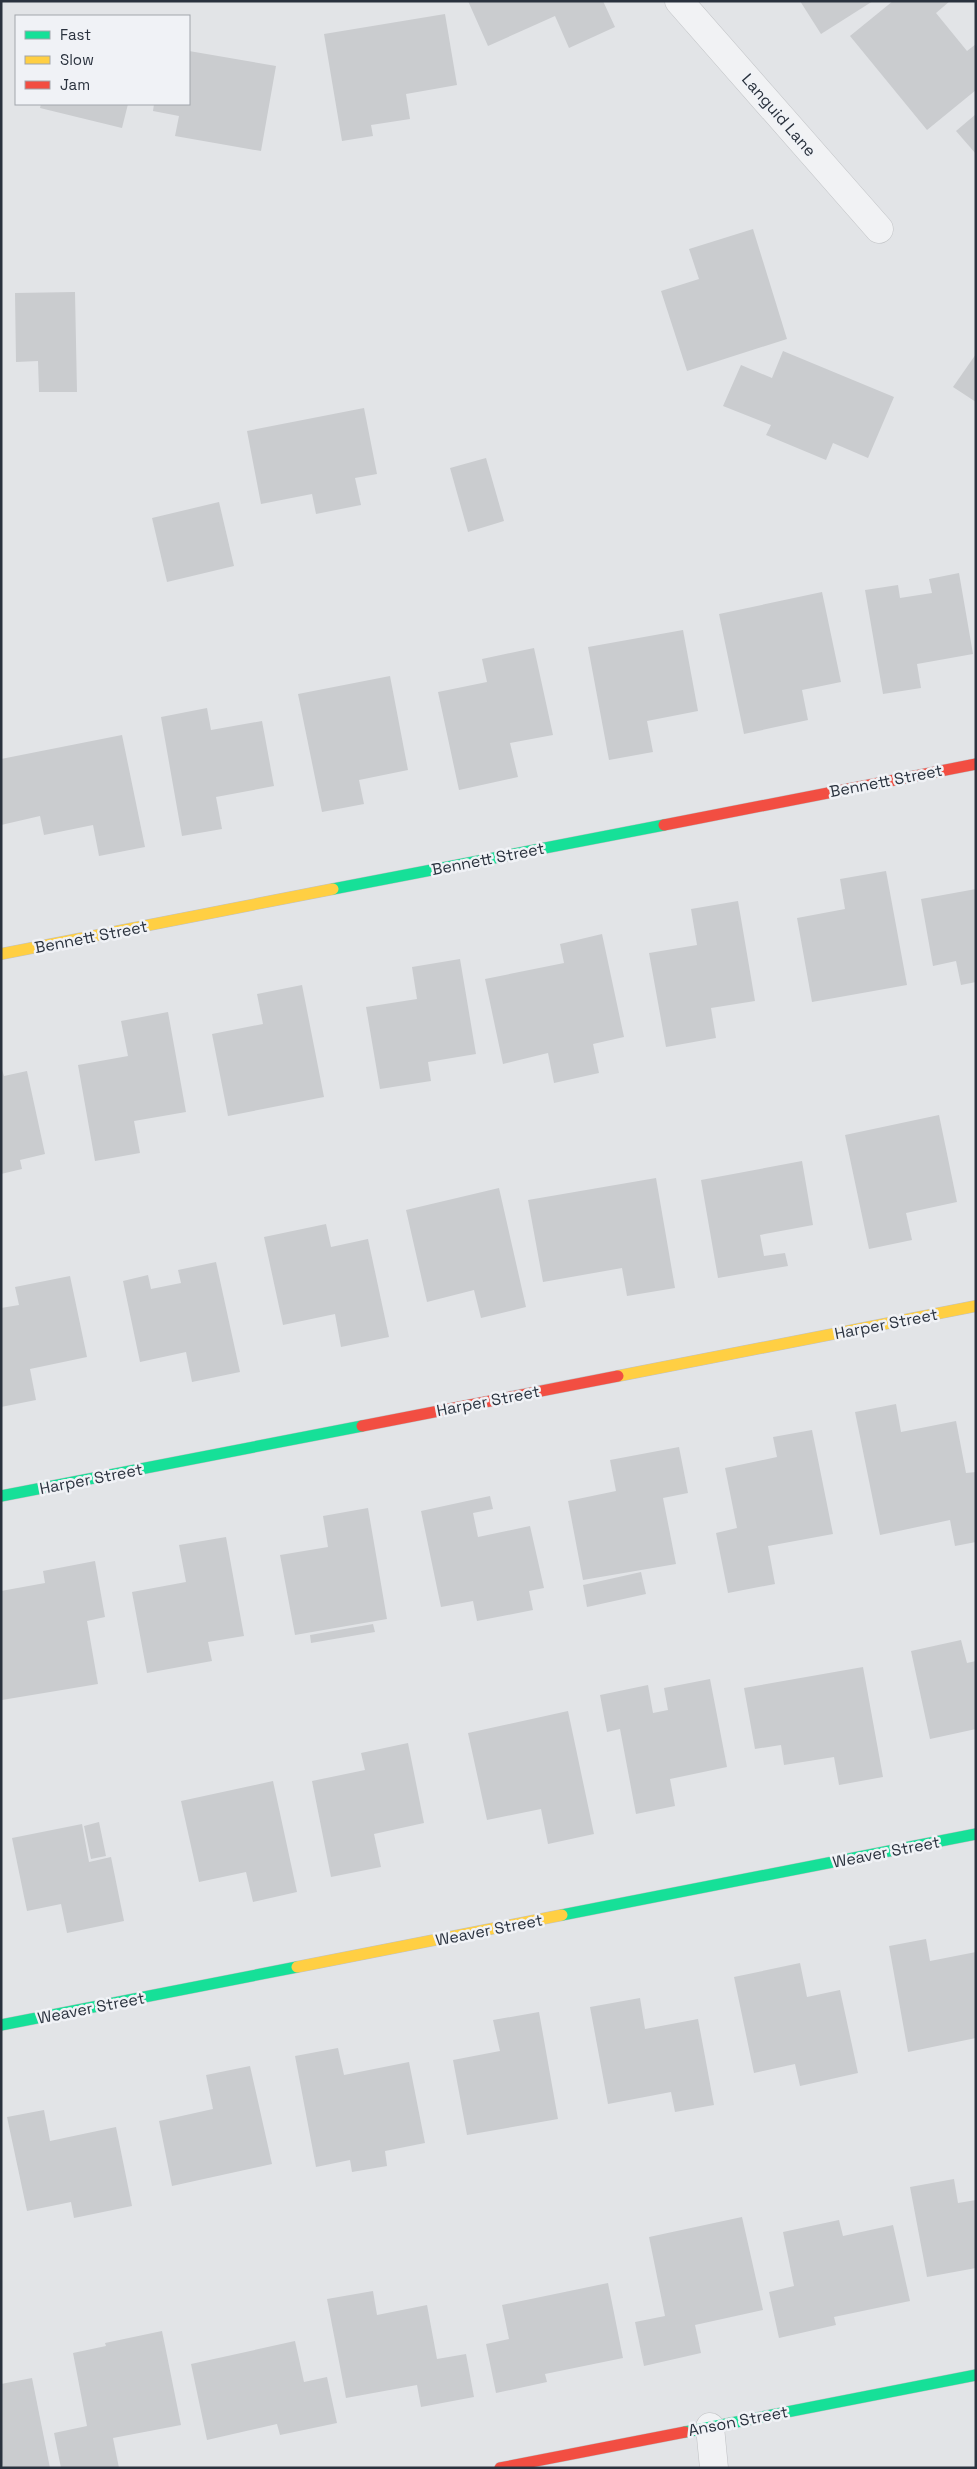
<svg xmlns="http://www.w3.org/2000/svg" width="977" height="2469" viewBox="0 0 977 2469" font-family="'Space Grotesk',sans-serif">
<style>
.building{fill:#cacccf}
.lines{fill:none;stroke-linecap:round;stroke-linejoin:round}
.street-casing{stroke:#c0c2c5;stroke-width:29}
.fast-casing{stroke:#c0c2c5;stroke-width:12}
.slow-casing{stroke:#c0c2c5;stroke-width:12}
.jam-casing{stroke:#c0c2c5;stroke-width:12}
.street{stroke:#f1f2f4;stroke-width:28}
.fast{stroke:#16e098;stroke-width:11}
.slow{stroke:#ffcf43;stroke-width:11}
.jam{stroke:#f24e42;stroke-width:11}
.labels{text-anchor:middle;dominant-baseline:central;stroke-width:5;stroke-linejoin:round;paint-order:stroke}
.street-label{font-size:16px;fill:#2a323e;stroke:#f0f2f6}
</style>
<rect width="100%" height="100%" fill="#e2e4e7"/>
<g class="building">
<path d="M468,1H603L615,27L569,48L555,16L488,46Z"/>
<path d="M800,1H873L821,34Z"/>
<path d="M893,1H950L936,13L967,51L976,44V90L927,130L850,36Z"/>
<path d="M445,14L457,85L406,94L410,119L371,125L373,136L342,141L324,34Z"/>
<path d="M189,51L276,66L261,151L175,136L179,116L153,111L154,104H189Z"/>
<path d="M41,104H128L122,128L40,108Z"/>
<path d="M976,114V154L956,131Z"/>
<path d="M753,229L787,339L687,371L661,291L699,279L689,249Z"/>
<path d="M75,292L77,392H39L38,361L16,362L15,293Z"/>
<path d="M783,351L894,397L868,458L833,443L826,460L766,435L771,425L723,406L741,365L772,378Z"/>
<path d="M976,354V402L953,387Z"/>
<path d="M364,408L377,474L355,478L361,505L316,514L312,494L261,504L247,431Z"/>
<path d="M486,458L504,521L468,532L450,468Z"/>
<path d="M219,502L234,566L167,582L152,518Z"/>
<path d="M959,573L973,654L917,664L921,688L883,694L865,590L898,585L900,598L932,593L929,579Z"/>
<path d="M822,592L841,682L802,690L808,720L744,734L719,614Z"/>
<path d="M683,630L698,711L647,721L653,752L609,760L588,647Z"/>
<path d="M534,648L553,735L510,743L518,777L459,790L438,692L487,682L482,659Z"/>
<path d="M390,676L408,770L359,780L364,804L322,812L298,694Z"/>
<path d="M207,708L211,730L262,721L274,786L216,797L222,829L182,836L161,717Z"/>
<path d="M122,735L145,847L99,856L93,825L44,835L40,816L1,825V759Z"/>
<path d="M886,871L907,985L812,1002L797,918L845,909L840,879Z"/>
<path d="M976,889V982L961,985L956,961L933,966L921,899Z"/>
<path d="M738,901L755,1001L711,1008L716,1038L666,1047L649,953L697,945L691,909Z"/>
<path d="M602,934L624,1037L593,1044L599,1073L554,1083L548,1053L503,1064L485,979L564,963L560,944Z"/>
<path d="M460,959L476,1054L428,1062L431,1081L380,1089L366,1007L417,999L412,967Z"/>
<path d="M302,985L324,1097L228,1116L212,1034L263,1024L257,994Z"/>
<path d="M168,1012L186,1112L134,1121L140,1153L95,1161L78,1065L128,1056L121,1021Z"/>
<path d="M1,1067L4,1076L27,1071L45,1154L20,1160L22,1169L1,1174Z"/>
<path d="M939,1115L957,1202L906,1213L912,1240L869,1249L845,1135Z"/>
<path d="M802,1161L813,1225L760,1235L764,1256L785,1253L788,1266L718,1278L701,1180Z"/>
<path d="M656,1178L675,1288L627,1296L622,1268L543,1282L528,1200Z"/>
<path d="M499,1188L526,1307L481,1318L474,1290L427,1302L406,1210Z"/>
<path d="M326,1224L331,1247L368,1239L389,1337L341,1347L335,1314L283,1325L264,1237Z"/>
<path d="M216,1262L240,1372L192,1382L186,1352L140,1362L123,1281L148,1275L151,1289L181,1283L178,1270Z"/>
<path d="M70,1276L87,1357L30,1369L36,1400L1,1407V1308L19,1305L15,1287Z"/>
<path d="M896,1404L901,1432L956,1421L966,1473L976,1472V1542L955,1546L950,1520L880,1535L855,1412Z"/>
<path d="M812,1430L833,1534L768,1546L775,1584L728,1593L716,1533L737,1528L725,1468L777,1457L773,1437Z"/>
<path d="M679,1447L688,1493L663,1498L676,1564L583,1580L568,1501L616,1491L610,1460Z"/>
<path d="M490,1496L493,1509L473,1513L478,1537L530,1526L544,1588L529,1591L533,1610L477,1621L473,1601L441,1607L421,1511Z"/>
<path d="M368,1508L387,1619L295,1635L280,1555L328,1547L323,1516Z"/>
<path d="M226,1537L244,1636L208,1642L212,1661L147,1673L132,1592L186,1582L179,1545Z"/>
<path d="M95,1561L105,1617L87,1621L98,1684L2,1700L1,1591L45,1583L43,1571Z"/>
<path d="M641,1572L646,1594L587,1607L583,1585Z"/>
<path d="M373,1624L375,1632L311,1643L310,1635Z"/>
<path d="M961,1640L967,1663L976,1661V1729L930,1739L911,1651Z"/>
<path d="M863,1667L883,1777L839,1785L834,1757L784,1765L781,1745L755,1749L744,1688Z"/>
<path d="M710,1679L727,1767L670,1779L675,1806L636,1814L620,1729L607,1732L600,1695L648,1685L653,1713L668,1710L664,1688Z"/>
<path d="M568,1711L594,1834L548,1844L541,1809L487,1820L468,1733Z"/>
<path d="M408,1743L424,1823L374,1834L381,1867L331,1877L312,1781L365,1770L361,1753Z"/>
<path d="M273,1781L297,1892L253,1902L246,1872L199,1882L181,1801Z"/>
<path d="M99,1822L106,1856L91,1859L84,1826Z"/>
<path d="M82,1824L89,1862L111,1857L124,1921L67,1933L61,1904L27,1911L12,1838Z"/>
<path d="M926,1939L930,1961L976,1952V2038L908,2052L889,1946Z"/>
<path d="M800,1963L807,1997L840,1990L858,2073L800,2086L795,2064L754,2073L734,1977Z"/>
<path d="M640,1998L645,2029L698,2019L714,2105L675,2112L671,2092L608,2104L590,2007Z"/>
<path d="M539,2012L558,2119L467,2135L453,2060L500,2051L493,2020Z"/>
<path d="M338,2048L344,2075L409,2062L425,2143L385,2151L387,2166L352,2172L350,2160L316,2167L295,2056Z"/>
<path d="M250,2066L272,2164L172,2186L159,2121L213,2109L206,2075Z"/>
<path d="M44,2110L50,2141L116,2127L132,2206L74,2218L71,2202L27,2211L7,2117Z"/>
<path d="M954,2179L958,2203L976,2200V2268L927,2277L910,2187Z"/>
<path d="M742,2217L763,2310L695,2325L701,2353L644,2366L635,2322L665,2316L649,2237Z"/>
<path d="M839,2220L843,2236L893,2225L910,2301L834,2317L836,2325L779,2338L769,2292L794,2286L783,2232Z"/>
<path d="M608,2283L623,2358L545,2374L547,2382L496,2393L486,2344L509,2339L502,2305Z"/>
<path d="M373,2291L377,2315L427,2305L437,2359L466,2354L474,2397L421,2407L417,2385L346,2398L327,2299Z"/>
<path d="M162,2331L181,2425L113,2438L119,2468H61L54,2433L87,2426L73,2353L106,2346L105,2343Z"/>
<path d="M295,2341L304,2382L327,2377L337,2423L280,2435L277,2424L207,2440L191,2364Z"/>
<path d="M32,2378L50,2468H3L1,2458V2384Z"/>
</g>
<g class="lines">
<defs>
<g id="street">
<path d="M679,1L879,229"/>
<path d="M710,2427L714,2468"/>
</g>
<g id="fast">
<path d="M333,889L664,825"/>
<path d="M1,1496L362,1426"/>
<path d="M562,1915L976,1834"/>
<path d="M1,2025L297,1967"/>
<path d="M685,2432L976,2375"/>
</g>
<g id="slow">
<path d="M1,954L333,889"/>
<path d="M618,1376L976,1306"/>
<path d="M297,1967L562,1915"/>
</g>
<g id="jam">
<path d="M664,825L976,764"/>
<path d="M362,1426L618,1376"/>
<path d="M500,2468L685,2432"/>
</g>
</defs>
<use href="#street" class="street-casing"/>
<use href="#fast" class="fast-casing"/>
<use href="#slow" class="slow-casing"/>
<use href="#jam" class="jam-casing"/>
<use href="#street" class="street"/>
<use href="#fast" class="fast"/>
<use href="#slow" class="slow"/>
<use href="#jam" class="jam"/>
</g>
<g class="labels">
<g class="street-label">
<text transform="translate(779 115) rotate(49)">Languid Lane</text>
<text transform="translate(886 781) rotate(-11)">Bennett Street</text>
<text transform="translate(488 859) rotate(-11)">Bennett Street</text>
<text transform="translate(91 937) rotate(-11)">Bennett Street</text>
<text transform="translate(886 1324) rotate(-11)">Harper Street</text>
<text transform="translate(488 1401) rotate(-11)">Harper Street</text>
<text transform="translate(91 1479) rotate(-11)">Harper Street</text>
<text transform="translate(886 1852) rotate(-11)">Weaver Street</text>
<text transform="translate(489 1930) rotate(-11)">Weaver Street</text>
<text transform="translate(91 2008) rotate(-11)">Weaver Street</text>
<text transform="translate(738 2421) rotate(-11)">Anson Street</text>
</g>
</g>
<rect width="977" height="2469" fill="none" stroke="#2a323e" stroke-width="5"/>
<rect x="15" y="15" width="175" height="90" fill="#f0f2f6" stroke="#a1a5ac"/>
<rect x="25" y="31" width="25" height="8" fill="#16e098" stroke="#a1a5ac"/>
<text x="60" y="40" font-size="15" fill="#2a323e">Fast</text>
<rect x="25" y="56" width="25" height="8" fill="#ffcf43" stroke="#a1a5ac"/>
<text x="60" y="65" font-size="15" fill="#2a323e">Slow</text>
<rect x="25" y="81" width="25" height="8" fill="#f24e42" stroke="#a1a5ac"/>
<text x="60" y="90" font-size="15" fill="#2a323e">Jam</text>
</svg>
